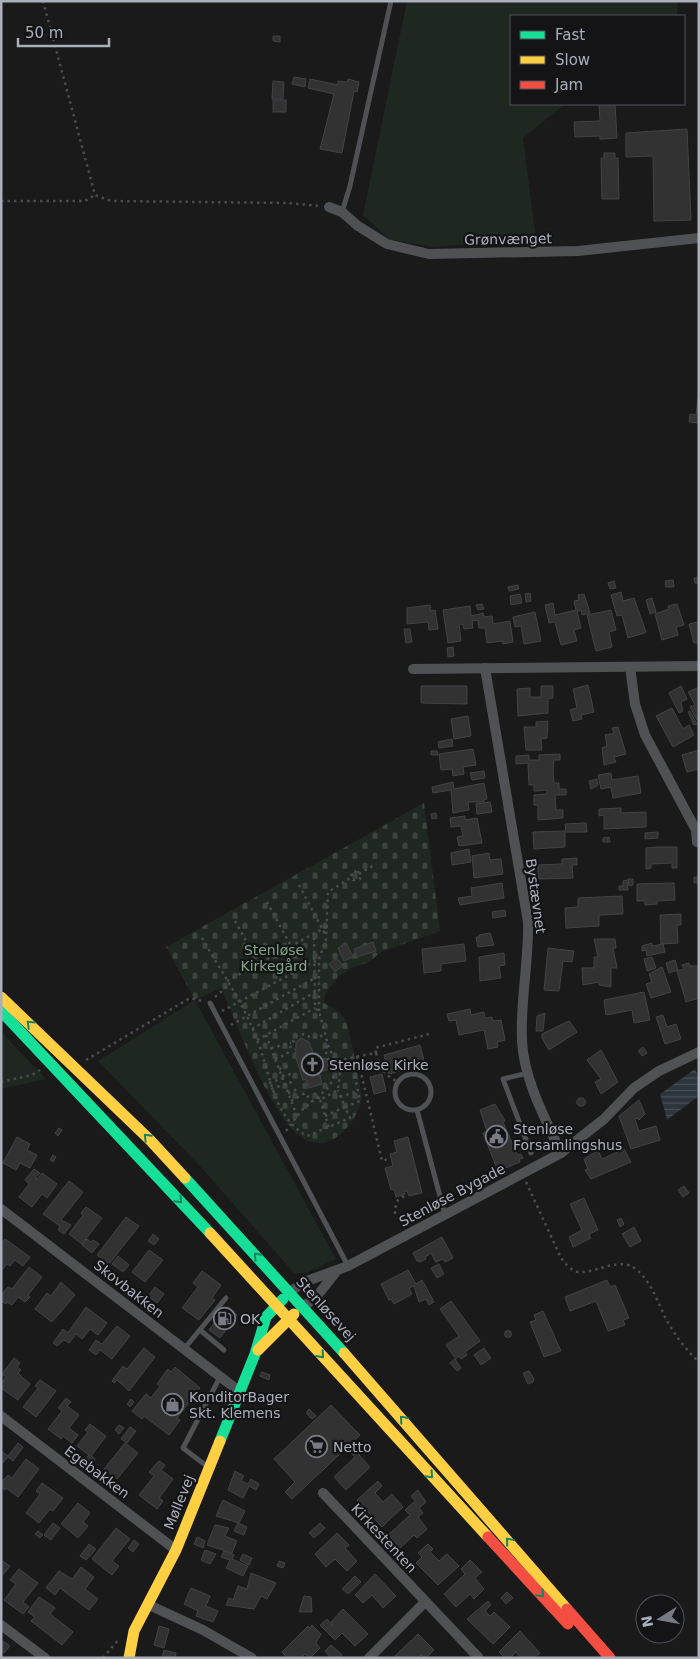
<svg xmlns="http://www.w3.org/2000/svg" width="700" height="1659" viewBox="0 0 700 1659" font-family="'DejaVu Sans',sans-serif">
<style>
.green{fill:#1f2721}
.cemetery{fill:url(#cemetery-stones)}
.water{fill:url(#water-rules)}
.building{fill:#323232;stroke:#424346}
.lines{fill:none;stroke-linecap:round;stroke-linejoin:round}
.path{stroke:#4a4c4f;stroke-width:2.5;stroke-dasharray:2.5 4;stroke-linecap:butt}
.lane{stroke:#4f5154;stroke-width:5}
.street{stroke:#4f5154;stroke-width:10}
.fast{stroke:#16e098;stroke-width:11}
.slow{stroke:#ffcf43;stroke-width:11}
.jam{stroke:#f24e42;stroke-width:11}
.oneway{stroke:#15845e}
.labels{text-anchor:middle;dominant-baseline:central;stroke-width:4.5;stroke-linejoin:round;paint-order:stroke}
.street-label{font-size:14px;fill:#abafbb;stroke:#141416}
.park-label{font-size:14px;fill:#82a686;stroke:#141416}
.poi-label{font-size:14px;fill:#abafbb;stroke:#141416;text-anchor:start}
</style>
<defs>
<pattern id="cemetery-stones" width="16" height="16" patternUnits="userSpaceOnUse" patternTransform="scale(1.25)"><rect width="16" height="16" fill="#1f2721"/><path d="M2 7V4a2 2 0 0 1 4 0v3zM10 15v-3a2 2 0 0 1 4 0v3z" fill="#3d443f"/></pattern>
<pattern id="water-rules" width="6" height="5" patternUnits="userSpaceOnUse" patternTransform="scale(1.25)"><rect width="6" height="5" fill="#2c343c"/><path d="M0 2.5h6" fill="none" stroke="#484f56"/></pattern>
</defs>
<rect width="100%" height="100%" fill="#1a1a1a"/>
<g class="green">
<path d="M407,1H678L677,16H511V104H565L523,138L536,239L435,247L390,240L363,215Z"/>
<path d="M195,1000L320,1230L336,1259L306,1273H294L200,1166L98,1061Z"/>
<path d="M1,1032L46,1079L1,1089Z"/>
</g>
<path class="cemetery" d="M424,803L440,931L381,952L369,962L354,967L339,976L326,992L324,1003C332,1007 339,1011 345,1019C348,1023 363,1095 362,1100C353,1129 326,1159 296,1133C270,1112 236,1022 221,988L195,1000L166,947Z"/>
<path class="water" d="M695,1069L699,1078V1096L667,1120L660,1094Z"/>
<g class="building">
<path d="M273,36H280V42L273,41Z"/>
<path d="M294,77L306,79L305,87L292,84Z"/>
<path d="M310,79L338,85V81L347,82L348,79L359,82L357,92L354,91L342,153L320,149L334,94L308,88Z"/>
<path d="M273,81L284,82L283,99H272Z"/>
<rect x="273" y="100" width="13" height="12"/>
<path d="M599,104H615L617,138L600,139V136L575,137L574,122L600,121Z"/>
<path d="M687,129L691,220L654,221L653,156L626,157V133Z"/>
<path d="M604,153H615V158H618L619,199H602L601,158H604Z"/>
<path d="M698,398L699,423L689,422L690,414L696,415Z"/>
<path d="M694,578H699V583H695Z"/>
<path d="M673,580L674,587H666L665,581Z"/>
<path d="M614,581L616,588L610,589L608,583Z"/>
<path d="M518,585L519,589L509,591L508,587Z"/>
<path d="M621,592L623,601L634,598L646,632L644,633L628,638L622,615L617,616L611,595Z"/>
<path d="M530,593L531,601L526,602L525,594Z"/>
<path d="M520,594L522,603L511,605L510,596Z"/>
<path d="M584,594L590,613L582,615L581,610L577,611L581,628L574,630L577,641L561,645L555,622L549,623L545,605L553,603L555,615L576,610L574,601L579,600L578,595Z"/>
<path d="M652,598L656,612L650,614L646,600Z"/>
<path d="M482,604L484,609L478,610L476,605Z"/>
<path d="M677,604L684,625L676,627L678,635L662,640L655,614L669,609L668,606Z"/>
<path d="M430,605L431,611L435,610L438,629L429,630L428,622L407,624V608Z"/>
<path d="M470,606L471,616L483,613L484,617L492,616L493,624L510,621L513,642L503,644L502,641L487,643L485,628H479L478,620L472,621L473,628L464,629L463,624L459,625L461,641L448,643L443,610Z"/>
<path d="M611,610L616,630L609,632L612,647L596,651L587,615Z"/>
<path d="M535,612L541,641L524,644L521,626L515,627L513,617Z"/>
<path d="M698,622L699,643H694L689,624Z"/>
<path d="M404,629H410L412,642L406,643Z"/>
<path d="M453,647L454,656L448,657L447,648Z"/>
<path d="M588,685L594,712L581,715L582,719L573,721L570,710L577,708L573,689Z"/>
<path d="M421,686H467V704L421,703Z"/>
<path d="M541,686H553V698L548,699V713L518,716L517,689L530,688V697H541Z"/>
<path d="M681,686L687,699L681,702L683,711L679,713L669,693Z"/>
<path d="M699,687V720H697L690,707L695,705L688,692Z"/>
<path d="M672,708L683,729L689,725L694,735L673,747L656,716Z"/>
<path d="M690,711L697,724L694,725L688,712Z"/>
<path d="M468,716L471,736L454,739L451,719Z"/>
<path d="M548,721L547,738L541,739L542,750H526L524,727H536V722Z"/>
<path d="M618,727L626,754L614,757L616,762L604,765L602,748L607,746L605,735L614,733L612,728Z"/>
<path d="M452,739L453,746L439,748L438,742Z"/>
<path d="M473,749L476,765L463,767L464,774L453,776L452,769L441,770L439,754Z"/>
<path d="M699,750V769L687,772L682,755Z"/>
<path d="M431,751H437L438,755H431Z"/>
<path d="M560,754V760H554L553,771L554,783H559V789H566V795H555L556,810H563V818L538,820V805H534V795L547,794V790L534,791V785H529L528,763L516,764V756L529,755V760H539V755Z"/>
<path d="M484,771L485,778L472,780L470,773Z"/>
<path d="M611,773L612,780L638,776L641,793L613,798L611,787L601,789L598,775Z"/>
<path d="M597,779L598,785L591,789L589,781Z"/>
<path d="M453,782L454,789L484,783L487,799L484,800V802H468L469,810L453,813L451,790L433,793L432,787Z"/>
<path d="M490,802L492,812L477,814L476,804Z"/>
<path d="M621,808V813L646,812V827L604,829V815L599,816V809Z"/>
<path d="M436,813L437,818L432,819L431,814Z"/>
<path d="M465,816V820L477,818L482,843L459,846L457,837L463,836L461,826L451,827L450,818Z"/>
<path d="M586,823L587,832H566L565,824Z"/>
<path d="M565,831V847L534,849L533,832Z"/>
<path d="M658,832V838L645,839V833Z"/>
<path d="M609,837L610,842H603V838Z"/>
<path d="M657,847H677V868H672V863L651,864V868L646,869V848Z"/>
<path d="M469,849L471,862L452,865L451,853Z"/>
<path d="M489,853L490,860L501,859L503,874L474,878L472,856Z"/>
<path d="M577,858V865H572L573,878L538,879V865L562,864V859Z"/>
<rect x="694" y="877" width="5" height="6"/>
<path d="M628,879H633V885L629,886Z"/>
<path d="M627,880L628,890H619V886H623V881Z"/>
<path d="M502,883L504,898L460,905L458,898L472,896L471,888Z"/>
<path d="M674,883L675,900L657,901V904L645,905V901H637V884Z"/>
<path d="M622,896L623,914L599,915V926L566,928L565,908L578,907V898Z"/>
<path d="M505,910L506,916L493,918L492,912Z"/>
<path d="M681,914V925H677L678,943L661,944L660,915Z"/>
<path d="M490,933L494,945L478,947L476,937H479V935Z"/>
<path d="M594,939H615L616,948H613L617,968H611V987L599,985V982L583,985L582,968H594V957H598Z"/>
<path d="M373,942L376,951L357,957L354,949Z"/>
<path d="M346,943L353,957L344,961L338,948Z"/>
<path d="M652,943V946L663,944L665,952L647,956L646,950L642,951V946Z"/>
<path d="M464,944L466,961L441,964V971L424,973L422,949Z"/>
<path d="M548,948L574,951L572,962L563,961L559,991L544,990Z"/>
<path d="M504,953L505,965L499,966L501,978L480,981L479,957Z"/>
<path d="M652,957L656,968L647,971L644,959Z"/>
<path d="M336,958L343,965L335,972L329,964Z"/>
<path d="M675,960L678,970L669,973L666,963Z"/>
<path d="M689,963L690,966H699V998L686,1002L677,971L684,969L682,965Z"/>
<path d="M662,967L671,992L651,998L646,984L652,982L649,974Z"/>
<path d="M644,992L650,1020L634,1023L632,1010L606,1015L604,1000Z"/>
<path d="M470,1009L471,1015L484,1012L485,1018L492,1017L493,1021L501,1020L505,1040L497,1042L498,1047L488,1049L484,1030L459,1035L456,1020L449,1021L447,1014Z"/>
<path d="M545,1013L543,1031H536L537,1016Z"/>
<path d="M663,1015L667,1027L676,1024L681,1039L665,1044L656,1017Z"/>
<path d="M569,1021L577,1032L549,1050L542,1038V1034Z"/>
<path d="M301,1038L309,1042L316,1061L326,1058L329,1069L319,1072L322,1084L309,1088L306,1079L303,1080L295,1055L296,1051L294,1049H296V1042Z"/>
<path d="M420,1045L425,1064L389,1074L384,1055Z"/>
<path d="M643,1047L647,1053L642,1056L638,1051Z"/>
<path d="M601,1050L618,1082L601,1094L595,1082L601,1079L587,1060Z"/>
<path d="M382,1074L386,1091L374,1094L370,1077Z"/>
<path d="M579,1098H583L586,1102L583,1106H579L576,1102Z"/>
<path d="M639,1100L645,1114L639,1120L637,1118L635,1119L639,1131L656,1126L660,1140L631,1149L619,1116Z"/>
<path d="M495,1104L505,1121L503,1122L516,1152L518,1155L521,1154L523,1158L519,1159L520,1162L498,1171L483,1133L487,1131L480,1110Z"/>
<path d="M59,1128L62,1130L58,1136L55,1133Z"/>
<path d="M17,1137L30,1144L27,1150L37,1155L30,1168L20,1163L16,1170L3,1163Z"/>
<path d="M408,1137L422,1193L409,1196L407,1191H404L405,1194L396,1197L394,1189L391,1190L385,1168L393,1166L390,1154L397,1152L394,1141Z"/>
<path d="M624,1149L631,1162L591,1179L585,1170L588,1169L584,1159L598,1150L602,1159Z"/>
<path d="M53,1155L56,1157L53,1162L50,1160Z"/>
<path d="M34,1169L40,1173L35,1178L37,1179L42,1173L57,1184L47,1198L42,1194L32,1207L19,1197L29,1184L25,1180Z"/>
<path d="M69,1181L83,1192L61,1220L71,1225L64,1234L58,1230L60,1226L43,1214Z"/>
<path d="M684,1186L689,1193L683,1197L678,1190Z"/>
<path d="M584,1198L598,1230L589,1234L591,1238L573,1247L569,1237L582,1230L570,1204Z"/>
<path d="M86,1207L102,1218L82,1244L69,1234L83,1215L81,1213Z"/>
<path d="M126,1217L139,1226L109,1264L97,1255Z"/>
<path d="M621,1218L624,1224L620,1227L617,1220Z"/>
<path d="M634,1227L641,1241L630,1247L622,1234Z"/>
<path d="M153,1234L159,1239L154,1245L148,1241Z"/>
<path d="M442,1237L453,1258L445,1262L443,1259L436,1262L431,1253L425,1257L426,1259L420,1262L417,1261L413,1253Z"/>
<path d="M5,1239L30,1257L23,1266L15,1260L10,1266L7,1264L1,1271V1244Z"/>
<path d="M87,1239L91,1242L93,1240L99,1244L92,1253L82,1245Z"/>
<path d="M149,1250L163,1260L145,1282L132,1272Z"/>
<path d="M118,1256L129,1265L123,1272L112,1264Z"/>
<path d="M439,1264L444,1274L437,1278L431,1268Z"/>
<path d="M29,1267L42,1277L28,1295L30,1297L25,1302L18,1297L12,1305L7,1302L6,1304L1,1301V1295L8,1287L12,1289Z"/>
<path d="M408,1270L416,1284L422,1280L434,1302L429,1305L426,1299L419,1302L414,1286L409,1288L412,1294L394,1304L391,1299L389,1300L381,1284Z"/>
<path d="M202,1271L221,1285L212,1298L215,1300L199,1320L182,1308L198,1287L193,1283Z"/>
<path d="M607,1280L610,1287L615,1285L629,1318L623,1320L625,1325L608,1331L596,1301L570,1311L565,1297Z"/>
<path d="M61,1282L75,1295L52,1322L35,1309L47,1293L51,1296Z"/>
<path d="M155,1287L164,1294L157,1303L148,1296Z"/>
<path d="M451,1301L480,1341L465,1352L467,1355L461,1359L459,1356L456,1359L446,1345L459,1336L440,1309Z"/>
<path d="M86,1307L107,1323L98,1335L90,1329L82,1339L76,1334L69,1343L64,1340L57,1346L53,1343L63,1329L68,1333Z"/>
<path d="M227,1307L237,1315L220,1338L209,1330Z"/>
<path d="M543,1311L561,1351L544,1357L530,1322L536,1320L534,1315Z"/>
<path d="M117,1326L130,1336L112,1359L100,1350L96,1355L89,1350L96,1340L102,1344Z"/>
<circle cx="508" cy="1334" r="3.5"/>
<path d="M144,1348L155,1357L129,1391L117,1380L114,1383L112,1381L123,1366L127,1369Z"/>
<path d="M484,1348L491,1358L481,1365L474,1355Z"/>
<path d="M14,1358L20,1363L17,1367L21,1370L18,1373L30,1384L18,1400L1,1388V1384L6,1377L2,1374Z"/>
<path d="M455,1359L461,1368L457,1371L450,1363Z"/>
<path d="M175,1367L200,1388L177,1418L180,1420L169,1435L144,1416L142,1419L132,1411L146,1394L151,1398L160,1386L157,1384L168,1369L171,1372Z"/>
<path d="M529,1371L534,1379L533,1382L528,1384L523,1373Z"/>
<path d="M262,1372L270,1375L269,1380L260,1376Z"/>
<path d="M40,1380L56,1391L36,1417L23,1407L38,1388L35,1386Z"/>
<path d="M66,1398L71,1402L67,1406L79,1415L69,1428L78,1435L72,1443L63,1436L61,1439L48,1429L62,1411L58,1408Z"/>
<path d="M131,1399L134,1402L130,1407L127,1404Z"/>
<path d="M331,1405L360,1435L292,1499L285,1492L295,1482L274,1459Z"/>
<path d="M309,1409L316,1416L312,1419L306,1413Z"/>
<path d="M90,1424L106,1436L91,1456L95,1459L89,1468L83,1463L89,1455L77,1446L88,1432L85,1430Z"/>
<path d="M119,1425L124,1428L119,1434L115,1430Z"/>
<path d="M130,1427L136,1431L127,1443L121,1439Z"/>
<path d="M359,1442L365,1448L359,1455L370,1467L346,1490L334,1477L355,1457L350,1452Z"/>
<path d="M18,1443L23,1447L13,1461L8,1457L1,1465V1451L8,1456Z"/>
<path d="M125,1443L138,1453L117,1479L104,1469Z"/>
<path d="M26,1459L39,1469L18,1497L6,1488L5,1490L1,1487V1483L8,1475L12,1478Z"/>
<path d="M159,1461L165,1465L161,1470L173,1479L159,1498L163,1501L157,1509L139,1495L154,1476L149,1472Z"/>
<path d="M235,1471L244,1476L241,1481L248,1484L251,1479L259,1484L256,1490L249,1486L243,1498L228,1490Z"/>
<path d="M378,1481L382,1486L375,1493L383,1502L392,1494L403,1507L382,1527L357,1500Z"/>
<path d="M42,1483L63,1498L53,1511L50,1509L39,1523L26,1513L40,1494L36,1491Z"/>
<path d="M418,1490L426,1502L419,1508L423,1513L418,1517L427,1529L417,1538L414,1535L400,1548L388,1535L410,1515L405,1510L415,1501L411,1496Z"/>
<path d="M223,1500L245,1511L239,1523L216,1516Z"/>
<path d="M78,1503L90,1513L83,1522L88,1526L78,1538L61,1524Z"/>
<path d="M53,1523L60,1528L51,1540L44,1535Z"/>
<path d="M238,1523L247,1527L244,1535L234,1531Z"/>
<path d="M320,1523L325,1528L314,1538L309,1533Z"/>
<path d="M215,1525L229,1528L225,1536L237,1541L232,1553L207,1545Z"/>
<path d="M116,1528L130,1539L112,1561L119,1566L112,1575L92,1559Z"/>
<path d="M38,1531L43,1535L40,1538L35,1534Z"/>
<path d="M337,1533L349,1545L345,1548L357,1561L347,1571L335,1559L326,1567L315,1554Z"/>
<path d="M197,1537L205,1541L203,1548L194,1544Z"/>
<path d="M134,1540L139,1544L133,1552L128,1548Z"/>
<path d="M89,1544L96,1549L86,1560L80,1556Z"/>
<path d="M428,1544L433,1549L430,1552L439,1561L447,1554L459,1566L438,1585L416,1563L422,1557L418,1553Z"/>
<path d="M205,1550L216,1554L210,1564L201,1560Z"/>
<path d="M224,1551L234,1555L232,1559L248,1566L243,1576L226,1568L230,1560L221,1557Z"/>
<path d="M243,1554L252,1558L249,1565L240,1560Z"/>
<path d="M1,1560L10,1566L1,1577Z"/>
<path d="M470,1560L482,1572L475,1578L484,1589L474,1599L470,1594L456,1607L444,1594L465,1574L461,1569Z"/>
<path d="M279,1561L285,1563L283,1568L277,1566Z"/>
<path d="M81,1567L94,1577L85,1589L98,1599L89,1610L60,1588L55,1595L46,1588L59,1571L72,1579Z"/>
<path d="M19,1569L38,1583L23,1602L29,1607L23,1614L4,1600L16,1584L10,1580Z"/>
<path d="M251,1573L276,1583L267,1599L261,1596L254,1609L226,1605L229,1598L233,1600L238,1586L247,1589Z"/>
<path d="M375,1574L396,1596L383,1608L372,1595L363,1603L355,1595Z"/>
<path d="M355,1576L361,1582L348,1594L342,1589Z"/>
<path d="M191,1588L210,1596L206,1606L218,1611L213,1622L196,1616L198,1611L184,1604Z"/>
<path d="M507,1592L513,1598L506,1604L501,1598Z"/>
<path d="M304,1596L311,1597L312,1612H299Z"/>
<path d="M39,1597L55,1608L50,1614L73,1632L62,1645L31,1621L35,1617L28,1612Z"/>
<path d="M488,1601L491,1605L485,1611L490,1616L494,1612L510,1627L493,1644L467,1619Z"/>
<path d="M343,1609L368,1634L355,1646L342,1633L335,1640L320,1625L327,1619L333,1626L331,1622Z"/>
<path d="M312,1625L321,1634L316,1643L320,1648L310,1658L305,1654L301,1658H287L282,1652L308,1626L310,1628Z"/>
<path d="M159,1626L169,1629L164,1648L154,1645Z"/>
<path d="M520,1631L540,1653L534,1658H521L516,1652L510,1658H505L499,1652Z"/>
<path d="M418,1634L434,1650L426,1658L421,1655L418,1658H397L395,1656Z"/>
<path d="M3,1641L10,1646L4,1653L1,1651Z"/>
<path d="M331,1645L342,1655L339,1658H331L325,1651Z"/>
<path d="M164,1650L176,1653L175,1658H162Z"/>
</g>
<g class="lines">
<g class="path">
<path d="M43,1L95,195L111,201L288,203L320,206"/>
<path d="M1,201H85L95,195"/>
<path d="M358,871L360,879L353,880L351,873Z"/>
<path d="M359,874L376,864"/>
<path d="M299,885L325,934"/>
<path d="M267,902L291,946"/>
<path d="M235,921L259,964"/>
<path d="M202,938C221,971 244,1004 257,1040C271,1074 272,1116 307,1136L350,1118L345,1107L360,1101L353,1067L345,1066"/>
<path d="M227,981L326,927"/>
<path d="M215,997L229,985"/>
<path d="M222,1011L319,959"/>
<path d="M319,1011V959L326,939L328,892L352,877"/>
<path d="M231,1025L315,978"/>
<path d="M252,1029L315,992"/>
<path d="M266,1035L297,1116"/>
<path d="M257,1040L315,1008"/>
<path d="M327,1046L325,1049L329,1062L376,1053L375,1048L429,1034"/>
<path d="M271,1048L291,1043"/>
<path d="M376,1053C380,1068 384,1075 398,1082"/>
<path d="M357,1056L382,1161L388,1159"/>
<path d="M275,1059L287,1054L296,1036L304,1034L312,1038L325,1035"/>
<path d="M86,1060L190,998L202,1001"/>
<path d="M279,1069L288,1066"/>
<path d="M282,1076L291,1074"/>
<path d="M1,1082L32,1075L40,1070"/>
<path d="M269,1083L283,1078"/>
<path d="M271,1089L295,1081"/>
<path d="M288,1093L300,1088"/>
<path d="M318,1097L320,1100L338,1090L340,1073L345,1066L344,1059"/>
<path d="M340,1097L358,1091"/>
<path d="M320,1100L329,1128"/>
<path d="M291,1101L305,1093L312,1102"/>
<path d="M325,1116L345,1107L338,1090"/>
<path d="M286,1131L302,1110L327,1089L333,1080L335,1061L328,1045L319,1011L315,1008L314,933"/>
<path d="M526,1182L561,1258C565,1263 571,1271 578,1272C596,1274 620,1255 637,1270C652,1283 658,1303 666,1319C674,1334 686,1350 699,1362"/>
<path d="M404,1196L398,1200L394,1211L400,1220L408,1223"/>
<path d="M103,1658L119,1639"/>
</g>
<g class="lane">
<path d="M342,212L350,186L391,1"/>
<path d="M210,1003L348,1266"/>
<path d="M528,1073L503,1079L531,1153"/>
<circle cx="413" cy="1092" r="18"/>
<path d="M417,1110L445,1215"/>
<path d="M200,1330L224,1350"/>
<path d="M184,1349L226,1298"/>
<path d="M208,1467L183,1448L220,1377"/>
</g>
<g class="street">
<path d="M329,207L342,212L358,226L387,244L429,254L578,251L699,238"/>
<path d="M630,667L635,704L645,735L696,830L697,842"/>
<path d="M485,668L528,922C529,962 520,1001 522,1041C524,1080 545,1118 561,1153"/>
<path d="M413,669L699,666"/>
<path d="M1,1209L239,1391"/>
<path d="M290,1292L304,1282L348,1266L561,1153L604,1119L634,1088L659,1071L699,1052"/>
<path d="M303,1307L317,1296L336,1272"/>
<path d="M1,1416L176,1550"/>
<path d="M323,1493L478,1657"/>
<path d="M149,1605L203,1630L252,1658"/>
<path d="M1,1625L45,1658"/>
<path d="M369,1658L425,1602"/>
</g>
<g class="fast">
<path d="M1,1011L210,1233"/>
<path d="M185,1178L344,1353"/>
<path d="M220,1441L255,1354L266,1317L283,1299"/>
</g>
<g class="slow">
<path d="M1,997L150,1140L185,1178"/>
<path d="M210,1233L488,1537"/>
<path d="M258,1350L294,1314"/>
<path d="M344,1353L567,1609"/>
<path d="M129,1658L134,1631L176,1550L220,1441"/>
</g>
<g class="jam">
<path d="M488,1537L568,1624"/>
<path d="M567,1609L610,1658"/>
</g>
</g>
<defs><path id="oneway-chevron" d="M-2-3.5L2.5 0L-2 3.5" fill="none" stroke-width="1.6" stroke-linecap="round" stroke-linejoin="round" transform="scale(1.25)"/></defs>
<g class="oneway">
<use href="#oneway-chevron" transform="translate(30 1024) rotate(-136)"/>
<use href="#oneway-chevron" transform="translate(147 1137) rotate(-135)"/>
<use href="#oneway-chevron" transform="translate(179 1200) rotate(47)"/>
<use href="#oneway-chevron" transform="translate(257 1256) rotate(-133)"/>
<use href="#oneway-chevron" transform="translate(321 1355) rotate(48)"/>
<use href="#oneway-chevron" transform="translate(403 1419) rotate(-131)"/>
<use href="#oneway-chevron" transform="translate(430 1475) rotate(47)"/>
<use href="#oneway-chevron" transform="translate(509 1541) rotate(-130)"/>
<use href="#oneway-chevron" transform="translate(541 1594) rotate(47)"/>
</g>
<defs>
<symbol id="church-ring" viewBox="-11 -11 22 22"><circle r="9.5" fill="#141416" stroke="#787b83" stroke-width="1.5"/><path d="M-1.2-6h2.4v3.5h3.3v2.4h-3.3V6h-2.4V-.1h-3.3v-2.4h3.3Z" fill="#787b83"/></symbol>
<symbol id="civic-ring" viewBox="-11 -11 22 22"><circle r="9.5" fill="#141416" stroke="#787b83" stroke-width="1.5"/><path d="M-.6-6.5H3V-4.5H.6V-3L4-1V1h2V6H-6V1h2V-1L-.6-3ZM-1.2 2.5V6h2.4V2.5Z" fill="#787b83"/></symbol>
<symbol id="fuel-ring" viewBox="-11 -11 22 22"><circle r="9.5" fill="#141416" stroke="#787b83" stroke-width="1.5"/><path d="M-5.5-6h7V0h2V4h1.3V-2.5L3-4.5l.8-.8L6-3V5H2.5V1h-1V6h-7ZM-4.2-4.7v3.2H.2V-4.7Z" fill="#787b83"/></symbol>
<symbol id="shop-ring" viewBox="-11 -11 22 22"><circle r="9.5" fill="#141416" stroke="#787b83" stroke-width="1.5"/><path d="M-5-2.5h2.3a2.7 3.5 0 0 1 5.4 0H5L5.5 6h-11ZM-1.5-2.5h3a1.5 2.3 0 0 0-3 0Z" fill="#787b83"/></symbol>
<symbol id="supermarket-ring" viewBox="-11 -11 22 22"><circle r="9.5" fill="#141416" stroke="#787b83" stroke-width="1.5"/><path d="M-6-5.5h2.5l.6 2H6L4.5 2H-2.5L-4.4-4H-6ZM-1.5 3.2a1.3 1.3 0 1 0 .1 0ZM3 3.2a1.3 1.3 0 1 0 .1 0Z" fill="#787b83"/></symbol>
</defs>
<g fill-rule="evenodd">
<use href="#church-ring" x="300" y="1052" width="25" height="25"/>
<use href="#civic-ring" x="484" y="1124" width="25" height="25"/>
<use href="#fuel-ring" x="212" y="1306" width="25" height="25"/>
<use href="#shop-ring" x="160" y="1392" width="25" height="25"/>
<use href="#supermarket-ring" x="304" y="1434" width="25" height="25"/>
</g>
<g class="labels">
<g class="street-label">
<text transform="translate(508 239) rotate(-1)">Grønvænget</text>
<text transform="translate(536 896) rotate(82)">Bystævnet</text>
<text transform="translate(452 1195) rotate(-28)">Stenløse Bygade</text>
<text transform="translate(129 1289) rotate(38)">Skovbakken</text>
<text transform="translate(326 1309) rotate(48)">Stenløsevej</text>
<text transform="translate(97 1472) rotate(37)">Egebakken</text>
<text transform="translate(179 1502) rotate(-68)">Møllevej</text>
<text transform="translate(384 1538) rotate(47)">Kirkestenten</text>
</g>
<g class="park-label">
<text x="274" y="950">Stenløse<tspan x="274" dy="16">Kirkegård</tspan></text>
</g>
<g class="poi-label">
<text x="329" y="1065">Stenløse Kirke</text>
<text x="513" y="1129">Stenløse<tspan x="513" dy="16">Forsamlingshus</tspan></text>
<text x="240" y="1319">OK</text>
<text x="189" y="1397">KonditorBager<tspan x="189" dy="16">Skt. Klemens</tspan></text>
<text x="333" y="1447">Netto</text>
</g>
</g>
<rect width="700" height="1659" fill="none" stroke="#abafbb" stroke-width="5"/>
<rect x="510" y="15" width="175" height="90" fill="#141416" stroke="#505258"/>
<rect x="520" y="31" width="25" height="8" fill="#16e098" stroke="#505258"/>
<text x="555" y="40" font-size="15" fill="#abafbb">Fast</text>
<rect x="520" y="56" width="25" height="8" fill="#ffcf43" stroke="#505258"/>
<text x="555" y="65" font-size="15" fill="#abafbb">Slow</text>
<rect x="520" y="81" width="25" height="8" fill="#f24e42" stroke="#505258"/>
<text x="555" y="90" font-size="15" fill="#abafbb">Jam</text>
<g transform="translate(660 1619) rotate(259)"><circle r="24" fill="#141416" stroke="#505258"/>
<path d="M0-4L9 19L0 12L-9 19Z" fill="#787b83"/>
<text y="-8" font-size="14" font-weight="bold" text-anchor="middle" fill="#abafbb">N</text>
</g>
<path d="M18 38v8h91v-8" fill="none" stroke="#abafbb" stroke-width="2.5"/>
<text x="25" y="38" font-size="15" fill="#abafbb" stroke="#141416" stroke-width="4" paint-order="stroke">50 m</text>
</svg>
